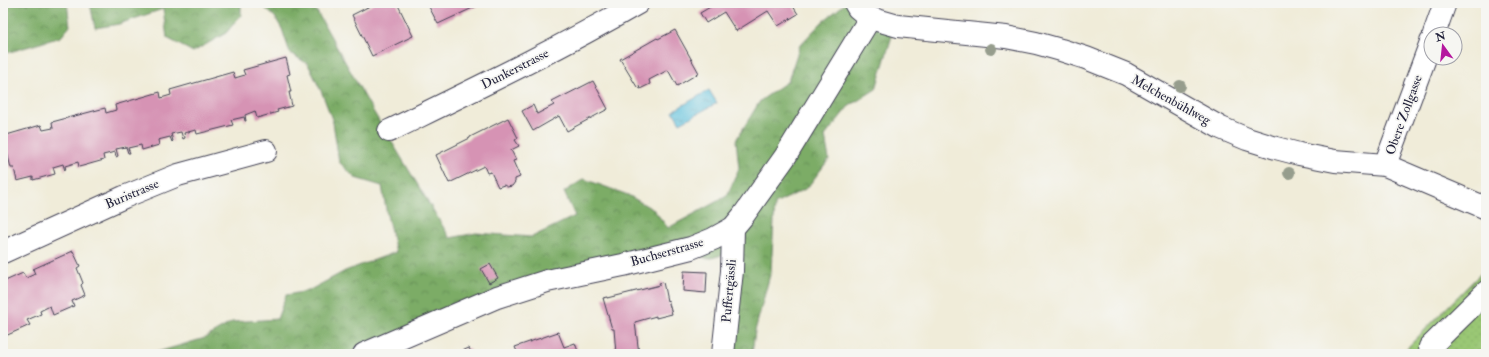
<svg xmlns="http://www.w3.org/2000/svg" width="1489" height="357" viewBox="0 0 1489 357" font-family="'IM FELL Double Pica',serif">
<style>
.grass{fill:url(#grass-dots);stroke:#5e7458}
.forest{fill:url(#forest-crowns);stroke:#4e6750}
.water{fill:url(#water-ripples);stroke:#40728c}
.building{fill:#d693b4}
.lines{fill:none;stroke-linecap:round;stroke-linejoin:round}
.minor-casing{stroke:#414053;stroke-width:24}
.minor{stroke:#fff;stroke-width:22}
.tree{fill:#969d8d}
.labels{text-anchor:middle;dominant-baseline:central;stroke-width:3.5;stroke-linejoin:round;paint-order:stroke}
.street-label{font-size:13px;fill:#22223b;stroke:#f6f6f2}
</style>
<defs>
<pattern id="grass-dots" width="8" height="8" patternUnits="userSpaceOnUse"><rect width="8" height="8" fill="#9ac775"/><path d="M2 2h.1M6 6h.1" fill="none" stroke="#84ab66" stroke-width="1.8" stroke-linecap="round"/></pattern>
<pattern id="forest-crowns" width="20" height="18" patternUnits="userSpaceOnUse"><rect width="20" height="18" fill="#7bac66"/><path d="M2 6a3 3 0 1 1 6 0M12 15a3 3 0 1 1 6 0" fill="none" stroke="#648c55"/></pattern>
<pattern id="water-ripples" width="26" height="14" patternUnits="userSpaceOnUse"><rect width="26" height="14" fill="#5fc1dd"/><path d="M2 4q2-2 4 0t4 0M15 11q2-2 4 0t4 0" fill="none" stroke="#4e9cb4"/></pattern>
</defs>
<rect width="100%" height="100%" fill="#f6f6f2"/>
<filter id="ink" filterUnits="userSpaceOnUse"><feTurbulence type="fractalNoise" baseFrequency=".025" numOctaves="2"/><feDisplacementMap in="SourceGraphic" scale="8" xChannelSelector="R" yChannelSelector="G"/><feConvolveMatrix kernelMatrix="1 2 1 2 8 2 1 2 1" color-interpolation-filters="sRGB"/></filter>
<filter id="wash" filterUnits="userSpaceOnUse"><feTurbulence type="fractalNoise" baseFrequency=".012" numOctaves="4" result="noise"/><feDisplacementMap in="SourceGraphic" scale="16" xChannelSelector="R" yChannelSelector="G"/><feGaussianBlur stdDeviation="0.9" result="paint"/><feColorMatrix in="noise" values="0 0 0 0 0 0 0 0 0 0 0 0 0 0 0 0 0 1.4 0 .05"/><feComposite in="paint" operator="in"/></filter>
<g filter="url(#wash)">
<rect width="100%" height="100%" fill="#f0ecd9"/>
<path class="grass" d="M1486,268V354H1401Z"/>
<g class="forest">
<path d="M3,3H67L70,26L61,37L3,54Z"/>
<path d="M90,3H241V15L226,33L193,52L167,38L163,9L119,24L95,28Z"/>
<path d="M259,3H312L370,106L450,238L476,233L532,237L575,216L564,192L584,179L628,195L654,210L668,228L727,196L739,168L736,140L760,101L788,81L800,45L822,22L846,3L894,29L876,89L848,107L825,136L829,159L807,188L775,204L771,271L755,331L752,354H727L739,250L708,259L674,246L457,306L347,354H151L205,338L232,322L277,319L286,295L308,291L345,271L396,252L387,215L382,186L355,178L339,162L333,122L322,93L308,64L290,53L282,29L275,17Z"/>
</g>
<path class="water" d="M709,90L717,103L680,123L673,111Z"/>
<g id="blocks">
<g class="building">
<path d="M376,3H397L413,36L372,56L352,15Z"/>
<path d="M427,3H478L479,5L438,24Z"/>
<path d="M717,3H791L798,14L778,26L768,11L736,31L724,12L706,23L700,13Z"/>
<path d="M675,30L699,73L677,86L668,70L649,80L650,84L640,89L639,86L637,87L620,59L657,38L658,39Z"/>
<path d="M286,58L290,74L287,75L291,92H289L292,106L277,110L278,112L257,118L255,111L245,115L246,121H245L244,117L231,120L233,125L197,134L196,130L184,133L185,138L183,139L181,132L171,134L173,141L172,142L170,137L158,140L159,145L142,150L141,145L128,148L130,153H128L126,147L116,149L118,156L116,157L115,152L103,155L104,160L79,167L78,162L65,166L66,170L65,171L63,164L53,167L55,174L33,180V177L17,181L14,168H11L7,152L4,153L3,136L41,125L43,130L53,128L52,122L105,108L106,113L116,110L115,105L160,92L161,98L171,95L170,90L233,72L235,78L245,75L243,70Z"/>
<path d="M593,81L608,109L567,131L559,116L533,131L522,111L533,105L537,114L554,105L552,102Z"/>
<path d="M508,118L518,138L515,140L519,146L511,150L516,160L513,161L520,177L515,179V182L512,186L507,187L504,185L498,187L491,172L487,173L484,166L449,183L436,155L470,138V137Z"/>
<path d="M73,251L80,266L77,268L83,283L81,285L85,295L72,301L74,306L53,315L50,306L40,311L41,314L27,320L30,325L3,337V282L23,273L26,278L35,274L33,269Z"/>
<path d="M490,264L498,278L489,283L481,269Z"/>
<path d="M684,271L707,272L706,293L683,291Z"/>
<path d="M663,282L667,301L668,300L672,314L656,318V316L635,322L639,354H616L614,329H612L603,298L608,297V298L660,285L659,283Z"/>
<path d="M558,332L564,347L575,343L579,354H518L515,347Z"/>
<path d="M469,348L472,354H455Z"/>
</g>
</g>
</g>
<g filter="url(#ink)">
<use href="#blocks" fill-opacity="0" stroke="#414053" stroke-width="1"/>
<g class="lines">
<defs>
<g id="minor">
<path d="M855,3L858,8L870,18L898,26L1006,37L1036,43L1061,50L1086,58L1126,74L1221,128L1247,139L1276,148L1299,154L1335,161L1385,165L1486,208"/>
<path d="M1434,34L1445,3"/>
<path d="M389,131C473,90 557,50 638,3"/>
<path d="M1385,165L1431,42"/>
<path d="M3,252L124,197L178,175L266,151"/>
<path d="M1430,347L1486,292"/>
<path d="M364,354L497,297L547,281L623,265L691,248L713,239L733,228L743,216L785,157L870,18"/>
<path d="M723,354L732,271L733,228"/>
</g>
</defs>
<use href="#minor" class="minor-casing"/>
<use href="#minor" class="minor"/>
</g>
<g class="tree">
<circle cx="991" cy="49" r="6"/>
<circle cx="1180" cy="86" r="6"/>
<circle cx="1289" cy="173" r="6"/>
</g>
</g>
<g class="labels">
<g class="street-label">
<text transform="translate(515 69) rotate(-27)">Dunkerstrasse</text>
<text transform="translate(1171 100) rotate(29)">Melchenbühlweg</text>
<text transform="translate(1404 115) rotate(-70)">Obere Zollgasse</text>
<text transform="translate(132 194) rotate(-23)">Buristrasse</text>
<text transform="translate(667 252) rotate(-16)">Buchserstrasse</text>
<text transform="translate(729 291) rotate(-85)">Puffertgässli</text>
</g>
</g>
<rect width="1489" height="357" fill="none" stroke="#f6f6f2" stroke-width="16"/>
<g transform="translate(1443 46) rotate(345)"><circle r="19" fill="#f6f6f2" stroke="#a1a1a9"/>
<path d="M0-3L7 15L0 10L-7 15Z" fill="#b5179e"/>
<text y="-6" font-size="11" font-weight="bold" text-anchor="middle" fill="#22223b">N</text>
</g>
</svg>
